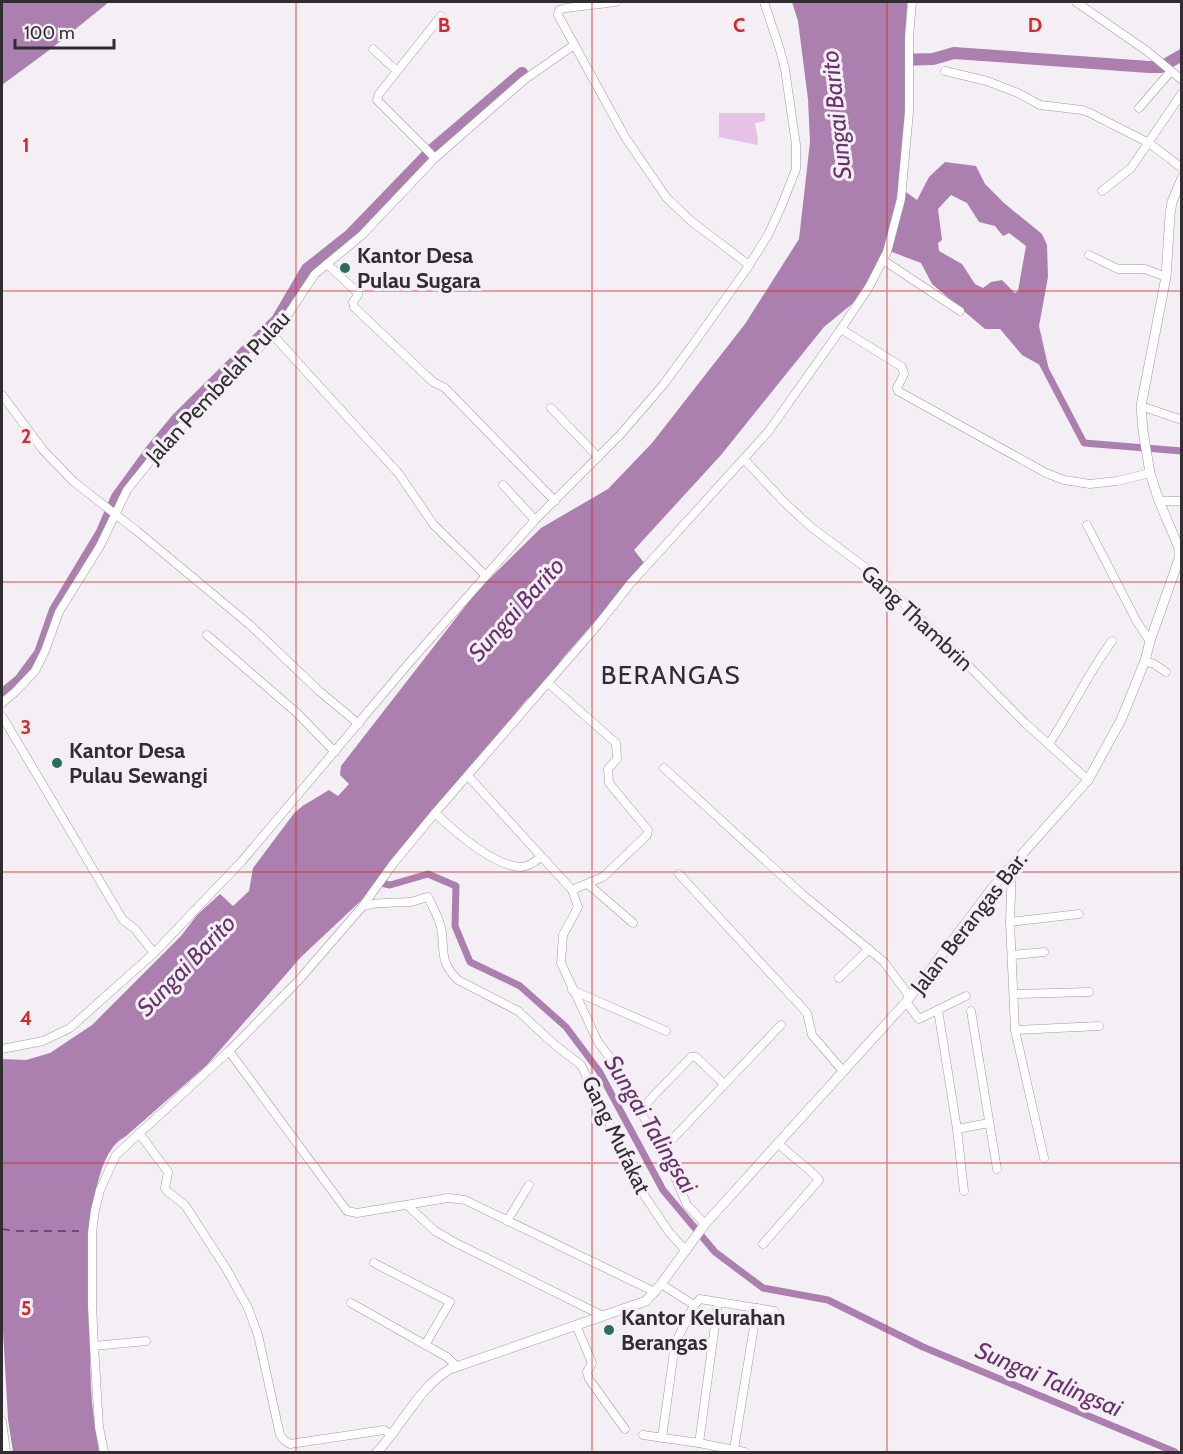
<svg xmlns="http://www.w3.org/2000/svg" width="1183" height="1454" viewBox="0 0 1183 1454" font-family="Cabin,sans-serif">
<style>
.green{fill:#e5c2e6}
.water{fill:#ac80ae;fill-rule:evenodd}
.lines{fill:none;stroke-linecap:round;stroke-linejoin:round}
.canal{stroke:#ac80ae;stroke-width:7}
.river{stroke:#ac80ae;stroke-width:12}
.ferry{stroke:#69326c;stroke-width:1.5;stroke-dasharray:8 6;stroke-linecap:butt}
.minor-casing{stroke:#a19aa1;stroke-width:9}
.major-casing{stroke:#a19aa1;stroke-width:10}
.minor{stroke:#fff;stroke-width:8}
.major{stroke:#fff;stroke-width:9}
.grid{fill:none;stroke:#d62828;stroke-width:1.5;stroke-opacity:0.55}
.poi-dot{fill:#2a6c5d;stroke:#f4eef5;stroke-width:2}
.labels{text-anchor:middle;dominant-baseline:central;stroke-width:6;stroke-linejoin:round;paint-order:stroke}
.poi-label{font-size:22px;font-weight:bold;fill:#302d30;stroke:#f4eef5;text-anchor:start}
.street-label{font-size:22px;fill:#302d30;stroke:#f4eef5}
.water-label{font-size:24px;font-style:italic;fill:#69326c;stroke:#f4eef5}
.quarter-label{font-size:26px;letter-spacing:1.5px;fill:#302d30;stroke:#f4eef5}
.grid-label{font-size:20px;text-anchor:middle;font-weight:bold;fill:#d62828;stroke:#f4eef5;stroke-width:6;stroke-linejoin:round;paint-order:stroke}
</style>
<rect width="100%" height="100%" fill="#f4eef5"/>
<path class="green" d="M719,113H765V121L755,123L758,141L757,145L719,137Z"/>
<g class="water">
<path d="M2,2H109L52,48L2,85Z"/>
<path d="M792,2H907L904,154L899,187L917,200L929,177L945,162L976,166L985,184L1004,203L1042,234L1047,245L1048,277L1039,326L1049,370L1022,355L1000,329H985L932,284L921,263L892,252L885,251L858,299L824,327L721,455L634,550L645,564L562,659L539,691L527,699L366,896L301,957L207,1065L125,1137C84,1157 89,1279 90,1320C90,1342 90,1366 91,1389C92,1410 96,1431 99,1452H13L8,1419L2,1313V1059L26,1060L50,1053L92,1025L181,936L197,915L220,894L233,906L249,891L253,868L295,812L304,805L329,790L338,796L349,784L340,775L341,766L477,591L541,528L608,489L652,443L745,324L799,239L810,142L808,99L798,21ZM951,195L967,203L979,222L995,226L1003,236L1009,233L1026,246L1018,291L1015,293L1002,280L991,282L983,288L975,284L962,264L939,251L938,243L942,240L938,209Z"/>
</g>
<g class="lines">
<g class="canal">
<path d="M1040,359L1084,443L1182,451"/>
<path d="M377,882L390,885L428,874L456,886L455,926L470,962L520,986L566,1027L599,1071L663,1190L715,1252L763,1288L828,1300L923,1347L1175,1452"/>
</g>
<g class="river">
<path d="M896,60L933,59L954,53L1149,67H1161L1182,55"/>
<path d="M2,695L20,680L40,653L55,610L102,532L117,497L152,449L177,419L277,320L307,269L350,235L434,148L522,73"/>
</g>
<path class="ferry" d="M2,1229L15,1231H79"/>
<defs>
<g id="minor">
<path d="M616,2L566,8L559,10L558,15L625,137L666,197L691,221L749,265"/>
<path d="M1076,2L1147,51L1182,80"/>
<path d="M373,49L397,71"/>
<path d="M945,71L987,81L1018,93L1040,105L1082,110L1090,113L1149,143L1182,168"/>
<path d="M1139,108L1171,71"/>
<path d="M435,158L377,100L379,94L441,16"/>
<path d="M1102,191L1131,168L1182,93"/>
<path d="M1089,255L1118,269H1145L1166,277"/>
<path d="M883,260L960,311"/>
<path d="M327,264L358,293V295L353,302L354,307L433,382L445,388L555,501"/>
<path d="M841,329L902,367L904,374L897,388L898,391L1046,473L1064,480L1090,484L1117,481L1150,473"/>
<path d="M272,334L399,474L433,524L486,576"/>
<path d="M2,395L43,450L74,482L137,531L250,625L319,691L359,724"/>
<path d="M1141,406L1179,419"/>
<path d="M551,408L598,457"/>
<path d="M744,459L783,501L811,527L866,568L945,642L1025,723L1088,780"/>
<path d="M503,485L535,520"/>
<path d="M1159,501H1182"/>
<path d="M1087,525L1137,622L1150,641"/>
<path d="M207,635L297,713L335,752"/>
<path d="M1145,661L1154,664L1166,672"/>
<path d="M548,683L616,743L617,759L608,769L609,783L648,830L647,835L603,877L572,890"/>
<path d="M2,703L15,692L35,671L45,651L59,612L100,546L127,490L168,439L244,366L289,313L315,274L362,235L435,158L524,80L574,45"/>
<path d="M2,716L123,920L135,929L154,953"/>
<path d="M1049,744C1071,711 1088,673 1112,641"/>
<path d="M664,768L802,894L884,962L910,997"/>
<path d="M468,776L572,890L578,907L563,935L561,963L598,1042L619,1070L676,1179L687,1205L705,1224"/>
<path d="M435,813C454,831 492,865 520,867C528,867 535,862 541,857"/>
<path d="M1012,865L1010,922L1015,1030L1044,1158"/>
<path d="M679,874L807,1013L812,1035L843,1071"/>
<path d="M588,884L633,923"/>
<path d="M364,906C376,902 395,903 409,902C415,902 422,898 428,897C433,908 441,921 442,933C444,955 441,963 458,980L518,1011L555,1045L581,1065L644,1195L669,1232L686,1251"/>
<path d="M1010,922L1079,914"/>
<path d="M1012,955L1044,952"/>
<path d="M839,978L869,949"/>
<path d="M572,990L666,1031"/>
<path d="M1014,994L1089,992"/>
<path d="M906,1002L919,1019L966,996"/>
<path d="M938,1010L957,1129L964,1191"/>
<path d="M971,1011L997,1169"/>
<path d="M1015,1030L1099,1026"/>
<path d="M2,1049L43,1041L70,1028L154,953L242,861L409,663L535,520L620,435L663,385L694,343L746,270L768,235L781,207L796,169V145L785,69L780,50L764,2"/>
<path d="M229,1051L347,1211L357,1213L448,1198L465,1200L655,1292"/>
<path d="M640,1110L691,1057H696L724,1084"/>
<path d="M957,1129L989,1123"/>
<path d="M139,1133L168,1172L165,1188L167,1191L185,1205L227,1270L248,1308L258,1335L280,1435L284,1440L290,1444L384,1430L391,1434"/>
<path d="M661,1151L781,1025"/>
<path d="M407,1205L435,1231L456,1243L603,1316"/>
<path d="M507,1221L529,1185"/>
<path d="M763,1244L819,1180C814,1172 787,1153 778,1143"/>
<path d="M374,1263L450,1302L425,1345"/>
<path d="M661,1284L694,1305L700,1299L774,1311"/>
<path d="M351,1303L447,1357L456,1366"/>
<path d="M576,1325L592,1363L587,1372L589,1379L625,1429"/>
<path d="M94,1346L146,1341"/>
<path d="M2,1421L6,1452"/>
<path d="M643,1435L699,1443L745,1452"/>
<path d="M662,1438L675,1344L694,1305"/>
<path d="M699,1443L718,1303"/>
<path d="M734,1449L757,1308"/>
<path d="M104,1452L99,1427L94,1346L92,1304V1233L95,1210L100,1190L116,1155L229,1051L298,981L362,907L393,864L435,813L597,626L630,584L768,432L841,329L869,287L887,252L901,199L909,112V37L912,2"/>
</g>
<path id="major" d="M377,1452C402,1426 418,1388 450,1369L646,1301L661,1284L705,1224L906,1002L993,887L1088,780L1121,720L1145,661L1150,641L1179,559V548L1159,501L1150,473L1143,431L1141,406L1166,277L1170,215L1172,202L1182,178"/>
</defs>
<use href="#minor" class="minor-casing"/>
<use href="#major" class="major-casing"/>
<use href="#minor" class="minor"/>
<use href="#major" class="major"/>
</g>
<path class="grid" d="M296,2V1452M592,2V1452M887,2V1452M2,291H1182M2,582H1182M2,872H1182M2,1163H1182"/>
<g class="poi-dot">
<circle cx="345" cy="268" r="6"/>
<circle cx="57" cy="763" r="6"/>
<circle cx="609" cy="1330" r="6"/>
</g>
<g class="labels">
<g class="poi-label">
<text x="357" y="255">Kantor Desa<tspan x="357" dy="25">Pulau Sugara</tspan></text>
<text x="69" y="750">Kantor Desa<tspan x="69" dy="25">Pulau Sewangi</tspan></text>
<text x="621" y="1317">Kantor Kelurahan<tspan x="621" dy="25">Berangas</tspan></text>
</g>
<g class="street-label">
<text transform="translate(218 387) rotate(-47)">Jalan Pembelah Pulau</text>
<text transform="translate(917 618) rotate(43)">Gang Thambrin</text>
<text transform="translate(969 923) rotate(-52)">Jalan Berangas Bar.</text>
<text transform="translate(616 1135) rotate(64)">Gang Mufakat</text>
</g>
<g class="water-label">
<text transform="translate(836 115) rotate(-96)">Sungai Barito</text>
<text transform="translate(516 609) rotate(-48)">Sungai Barito</text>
<text transform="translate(186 965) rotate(-46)">Sungai Barito</text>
<text transform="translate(651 1124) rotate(59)">Sungai Talingsai</text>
<text transform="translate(1049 1379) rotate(23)">Sungai Talingsai</text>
</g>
<g class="quarter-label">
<text x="671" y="675">BERANGAS</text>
</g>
</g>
<g class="grid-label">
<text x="444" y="32">B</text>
<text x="739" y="32">C</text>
<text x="1035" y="32">D</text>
<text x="26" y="152">1</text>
<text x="26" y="443">2</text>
<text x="26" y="734">3</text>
<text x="26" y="1025">4</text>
<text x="26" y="1315">5</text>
</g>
<rect width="1183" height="1454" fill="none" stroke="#302d30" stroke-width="6"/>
<path d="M15 39v9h99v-9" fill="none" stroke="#302d30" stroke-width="3"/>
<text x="24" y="39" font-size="18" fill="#302d30" stroke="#f4eef5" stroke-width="4.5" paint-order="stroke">100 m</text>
</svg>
